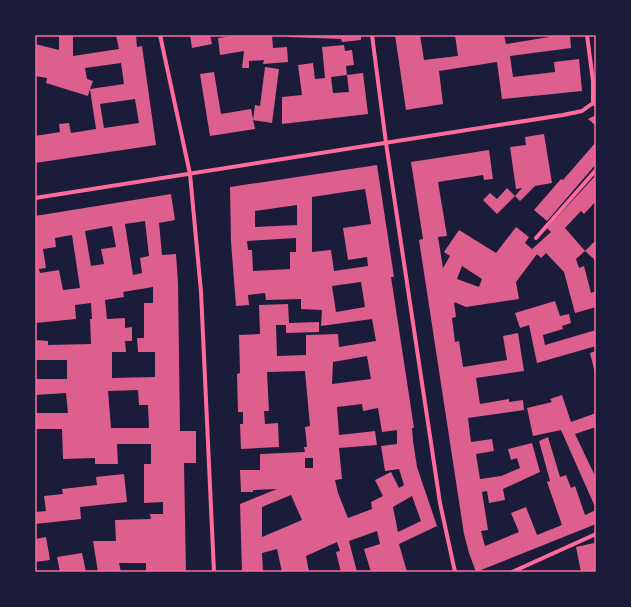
<svg xmlns="http://www.w3.org/2000/svg" width="631" height="607" viewBox="0 0 631 607" font-family="'Open Sans',sans-serif">
<style>
.building{fill:#dd5f8e;fill-rule:evenodd}
.lines{fill:none;stroke-linecap:round;stroke-linejoin:round}
.minor{stroke:#ff6b9d;stroke-width:4}
.neatline{fill:none;stroke:#ff6b9d;stroke-width:1.5}
</style>
<rect width="100%" height="100%" fill="#1b1b3a"/>
<g class="building">
<path d="M59,35H73V56L119,49L116,35H136L137,47L142,46L156,145L35,163V136L60,132L59,124L69,123L71,133L96,129L90,89L88,96L46,83L47,78L35,76V44L59,50ZM121,63L124,84L90,89L93,81L87,79L85,68ZM135,99L139,123L104,128L100,104Z"/>
<path d="M190,35H210L212,44L192,48Z"/>
<path d="M240,35H272L273,48L287,47L288,62L263,64L264,60L249,61V68H242L244,51L220,55L218,38Z"/>
<path d="M288,35H361V40L342,42L341,39L288,37Z"/>
<path d="M395,35H420L424,60L458,56L455,35H504L506,44L549,37V35H570L571,48L510,56L513,77L555,72L554,62L579,59L582,91L502,99L497,62L439,71L443,104L406,110Z"/>
<path d="M344,45L345,51L352,50L354,65L346,66L347,75L363,73L368,114L282,124V97L302,95L298,65L313,63L315,79L325,78L322,47ZM347,75L349,92L333,93L331,77Z"/>
<path d="M265,67L279,69L272,123L253,120L255,105L260,106Z"/>
<path d="M214,72L221,114L251,109L255,129L210,136L200,74Z"/>
<path d="M596,115V126L588,119Z"/>
<path d="M544,134L552,183L535,186L520,201L515,196L522,188L516,189L510,147L526,145L525,137Z"/>
<path d="M596,142V164L547,221L534,210L561,179L563,180Z"/>
<path d="M489,150L493,179L484,180L483,175L438,182L447,236L438,237L443,268L450,256L444,252L459,230L496,253L516,227L529,237L525,243L532,249L551,232L547,228L596,175V201L584,214L581,211L565,228L585,251L576,259L579,268L584,266L591,293L596,291V307L575,313L564,272L546,253L541,258L537,254L516,282L519,299L466,307L454,302L456,317L452,318L455,342L459,341L463,367L507,360L503,336L518,333L524,371L476,378L480,404L509,399V402L523,400L524,410L468,418L471,442L492,439L494,451L476,454L480,479L501,476L520,468L517,458L511,460L508,449L532,443L540,472L503,489L505,500L489,503L487,491L482,492L488,530L481,531L485,546L519,532L511,513L526,507L537,535L562,525L547,482L550,481L539,441L548,437L560,477L566,475L571,488L575,486L585,515L596,510V524L476,572L469,553L464,534L419,240L423,239L411,162ZM462,266L482,279L479,287L457,279Z"/>
<path d="M377,165L394,277H391L414,428H412L413,441L417,467L437,526L399,544L407,572H371L364,549L380,544L377,531L349,541L357,572H341L336,552L340,551L337,542L306,556L309,572H282L277,549L262,553L263,572H242L240,504L277,489L253,490V492H241L240,470H260V454L305,452L304,447H307L305,427L310,426L305,371L267,372L269,411H264L265,424L278,423L279,447L241,449L240,424H243V412H238L237,374L240,373L239,335L260,334L259,305L288,304L289,323L319,322V332L286,333V325H276L277,356L306,355V335L338,334L339,347L376,341L372,319L321,326L322,310L301,309V299L266,300L265,293L248,295L249,305L236,306L231,242L230,187ZM365,189L371,224L343,228L348,260L367,257L368,266L334,271L331,250L312,252V197ZM297,205V225L255,227V211ZM296,238V252H290V269L253,271L252,250H248L247,241ZM361,282L365,307L336,312L332,286ZM367,356L371,379L332,384L333,362ZM362,404L363,411L378,408L382,432L397,430V444L381,446L385,471L399,469L404,485L399,488L391,472L375,480L383,496L371,502L372,509L348,518L338,493L335,480L342,479L339,448L377,445L375,431L339,435L337,407ZM305,458H313V468H305ZM291,495L302,520L262,537V507ZM412,496L421,521L398,532L393,507Z"/>
<path d="M507,188L515,196L497,214L483,200L490,193L497,199Z"/>
<path d="M171,194L175,220L159,223L162,255L176,254L178,283L180,431H196V463H184L186,572H146V563H119L121,572H98L93,541H116L115,520L151,519L150,514H163V502L144,503V464H151V444H117L118,464H95V458L63,459L62,429H36V434H35V413H68L66,393L35,395V379H67V360H35V340L48,341V345L91,344L90,319H92L91,303L75,305L76,319L35,323V216ZM145,221L149,256L140,258L142,273L133,275L125,224ZM112,226L116,247L101,249L104,264L91,266L85,231ZM72,235L80,288L63,290L59,270L40,273L39,269L46,268L43,249L56,247L55,238ZM153,287V303H144V338H137L138,352H155V377L112,378V352H126L125,341H132V327L125,328V318L107,319L105,300L124,297L123,292ZM138,390L139,405H148L149,428H111L108,391Z"/>
<path d="M596,240V261L585,251Z"/>
<path d="M555,301L560,316L569,314L571,323L562,326L563,329L543,335L545,345L596,330V346L537,363L529,325L520,328L515,313Z"/>
<path d="M596,351V373H595L590,353Z"/>
<path d="M562,395L571,422L596,413V427L575,434L596,478V509L561,430L533,436L527,408L552,402L550,399Z"/>
<path d="M124,474L127,502L80,507L81,519L35,524V512L46,511L44,496L63,494L62,489L97,485L96,477Z"/>
<path d="M46,537L50,560L35,562V539Z"/>
<path d="M594,543L596,551V572H581L576,547Z"/>
<path d="M82,553L86,572H60L57,557Z"/>
</g>
<g class="lines">
<g class="minor">
<path d="M160,35L190,174L201,292L214,572"/>
<path d="M372,35L386,143L440,503L455,572"/>
<path d="M587,35L593,81V103L596,105"/>
<path d="M35,198L563,115L582,111L593,103"/>
<path d="M536,238L596,170"/>
<path d="M512,572L596,534"/>
</g>
</g>
<rect width="631" height="607" fill="none" stroke="#1b1b3a" stroke-width="72"/>
<rect x="36" y="36" width="559" height="535" class="neatline"/>
</svg>
